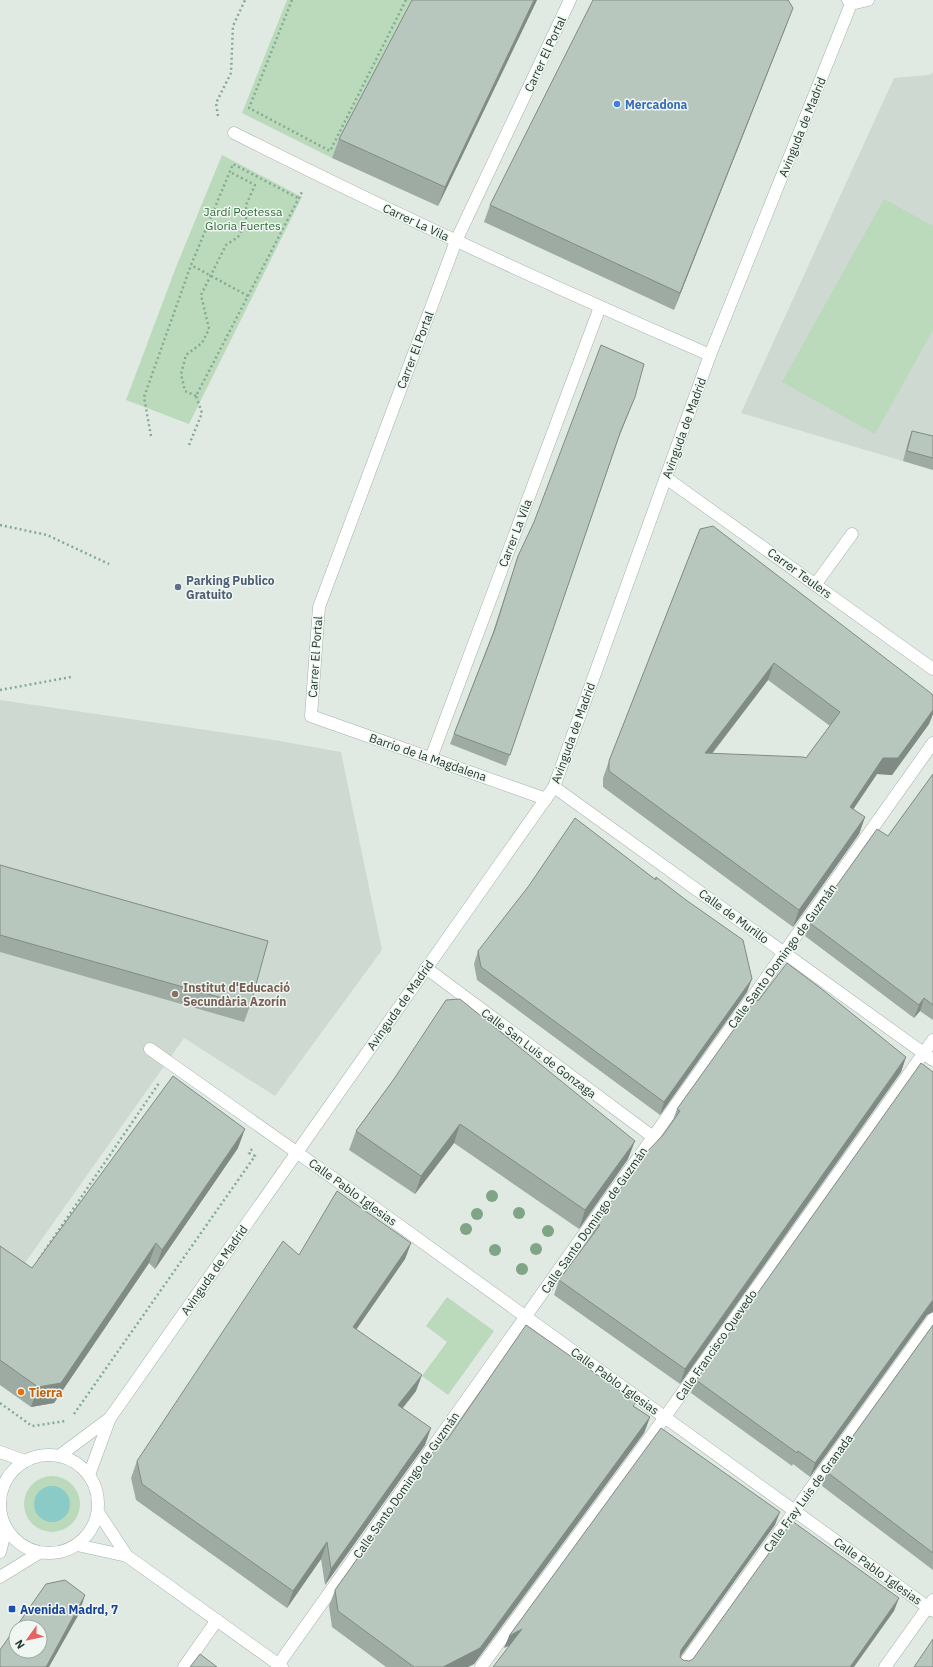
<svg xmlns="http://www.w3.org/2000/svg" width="933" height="1667" viewBox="0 0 933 1667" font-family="'IBM Plex Sans',sans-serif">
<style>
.built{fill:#ced9d2}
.green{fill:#badabb}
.water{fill:#8bcbc7}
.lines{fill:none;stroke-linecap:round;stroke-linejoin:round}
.lane-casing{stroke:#a3b1a9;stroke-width:13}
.street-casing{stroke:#a3b1a9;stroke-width:13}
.secondary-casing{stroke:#a0b5a8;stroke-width:13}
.path{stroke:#82ab95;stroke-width:2.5;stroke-dasharray:2 3;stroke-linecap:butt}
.lane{stroke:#fff;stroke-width:12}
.street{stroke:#fff;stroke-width:12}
.secondary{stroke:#fff;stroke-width:12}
.tree{fill:#7fa586}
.wall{fill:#9eaba3;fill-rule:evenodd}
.shaded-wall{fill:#818b85}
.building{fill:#b8c7be;stroke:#818b85;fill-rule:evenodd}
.shop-dot{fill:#3f7fe0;stroke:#f0f7f2;stroke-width:1.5}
.service-dot{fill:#5c6f8a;stroke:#f0f7f2;stroke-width:1.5}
.education-dot{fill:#8d6e63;stroke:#f0f7f2;stroke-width:1.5}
.food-dot{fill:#e8710a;stroke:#f0f7f2;stroke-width:1.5}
.transit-dot{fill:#1a4fb4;stroke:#f0f7f2;stroke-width:1.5}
.labels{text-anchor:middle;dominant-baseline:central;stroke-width:3;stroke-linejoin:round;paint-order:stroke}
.street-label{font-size:12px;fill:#22392d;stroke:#f0f7f2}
.shop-label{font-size:12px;font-weight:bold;fill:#366cbe;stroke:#f0f7f2;text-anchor:start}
.park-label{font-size:12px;fill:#2f6c39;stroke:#f0f7f2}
.service-label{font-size:12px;font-weight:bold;fill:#4e5e75;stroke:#f0f7f2;text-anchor:start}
.education-label{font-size:12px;font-weight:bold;fill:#785e54;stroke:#f0f7f2;text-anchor:start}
.food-label{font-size:12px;font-weight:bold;fill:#c56008;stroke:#f0f7f2;text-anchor:start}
.transit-label{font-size:12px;font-weight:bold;fill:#164399;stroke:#f0f7f2;text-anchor:start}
</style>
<rect width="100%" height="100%" fill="#e0eae3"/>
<g class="built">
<path d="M933,73V470L741,413L894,78L928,75Z"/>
<path d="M0,700L274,740L341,752L382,950L275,1096L184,1038L20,1270L0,1256Z"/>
</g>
<g class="green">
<path d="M287,0H416L332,158L242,113Z"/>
<path d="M222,155L302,197L189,424L126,400L176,267Z"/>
<path d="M884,199L933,226V330L875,434L782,382Z"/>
<path d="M447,1297L494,1331L448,1395L422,1376L447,1342L426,1326Z"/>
<circle cx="52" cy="1504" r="28"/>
</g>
<circle class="water" cx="52" cy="1504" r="18"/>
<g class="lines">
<defs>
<path id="lane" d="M815,585L852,534"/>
<g id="street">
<path d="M848,0L851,4L868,0"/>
<path d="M234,133C390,212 549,285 710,355"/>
<path d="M666,478L933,669"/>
<path d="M431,758L600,307"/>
<path d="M554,787L933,1060"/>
<path d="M546,799L311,716L319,607L456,241L570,0"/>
<path d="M426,968L653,1137"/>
<path d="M150,1049L353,1192L933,1611"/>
<path d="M278,1665L933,743"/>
<path d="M184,1667L217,1620"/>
<path d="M481,1667L665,1417L933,1040"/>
<path d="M682,1667L933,1319"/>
<path d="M885,1667L933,1600"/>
</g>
<g id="secondary">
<path d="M0,1452L25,1461"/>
<circle cx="49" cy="1504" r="49"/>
<path d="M59,1456L110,1418"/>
<path d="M89,1475L110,1418L554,787L710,355L851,4"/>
<path d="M98,1512L127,1556L282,1667"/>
<path d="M77,1545L127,1556"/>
<path d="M0,1552L6,1529"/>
<path d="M0,1577L39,1553"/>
</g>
</defs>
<use href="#lane" class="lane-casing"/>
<use href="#street" class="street-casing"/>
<use href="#secondary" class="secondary-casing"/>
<g class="path">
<path d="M292,0L249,108L330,151L406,0"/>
<path d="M218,116L216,103L231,73L233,26L245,0"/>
<path d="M248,296L191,265L233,164L298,198"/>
<path d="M196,396L185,391L181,374L186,355L202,343L209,329L201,295L226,245L238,237L246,223V205L255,185L230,172"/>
<path d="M151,436L144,397L191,265"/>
<path d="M189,445L202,413L196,396L302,192"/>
<path d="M0,525L47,535L109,564"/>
<path d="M0,690L71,677"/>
<path d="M39,1259L159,1083"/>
<path d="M0,1403L32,1426L66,1421"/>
<path d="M74,1414L255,1156L249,1153L252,1149"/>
</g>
<use href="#lane" class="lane"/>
<use href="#street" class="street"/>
<use href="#secondary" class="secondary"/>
</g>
<g class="tree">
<circle cx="492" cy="1196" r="6"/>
<circle cx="519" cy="1213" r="6"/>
<circle cx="477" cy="1214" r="6"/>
<circle cx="466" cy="1229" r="6"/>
<circle cx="548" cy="1231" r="6"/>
<circle cx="536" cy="1249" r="6"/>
<circle cx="495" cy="1250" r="6"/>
<circle cx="522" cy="1269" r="6"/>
</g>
<g class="wall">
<path d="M537,0L438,206L332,158L339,139Z"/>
<path d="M787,24L674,310L484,222L490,205Z"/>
<path d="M631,407L618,440L506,766L450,744L492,635L518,556Z"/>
<path d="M912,431L933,436V470L903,461L908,442Z"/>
<path d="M700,529L933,697V714L929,724L892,775L877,774L853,810L865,817L859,834L793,927L603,787V778L609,761ZM768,680L830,726L806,758L712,754Z"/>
<path d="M933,774V1020L920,1011L914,1018L805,936L810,923L888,836Z"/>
<path d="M0,865L250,1006L244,1022L0,952Z"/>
<path d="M656,877L747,992L660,1115L477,980L474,964L478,951L655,879Z"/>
<path d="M758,1001L906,1057L901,1072L680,1384L554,1295L559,1280L591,1236L596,1223L663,1135L673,1120L677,1109Z"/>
<path d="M394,1079L628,1159L579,1229L454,1143L415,1194L349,1150L356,1131Z"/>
<path d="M238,1148L155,1269L149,1263L54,1403L31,1407L0,1385V1246L32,1268Z"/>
<path d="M411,1243L405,1259L356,1329L416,1391L403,1408L425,1445L325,1585L321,1559L287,1608L136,1500L131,1478L137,1461L299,1255Z"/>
<path d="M927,1315L810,1477L793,1464L792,1466L691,1393L696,1380Z"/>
<path d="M933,1325V1570L822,1486L827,1472Z"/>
<path d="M634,1406L650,1417L644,1433L474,1664L468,1667H386L332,1627L329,1606L335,1590L447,1440Z"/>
</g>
<g class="shaded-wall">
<path d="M534,0H537L438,206L445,187Z"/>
<path d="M793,8L787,24L674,310L680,293Z"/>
<path d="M774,663L768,680L699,770L705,753Z"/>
<path d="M933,710V714L929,724L892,775L877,774L843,824L850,807L883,758Z"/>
<path d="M865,817L859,834L793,927L799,910Z"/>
<path d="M752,979L747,992L660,1115L664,1102Z"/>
<path d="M924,998L920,1011L914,1018L919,1005Z"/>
<path d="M906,1057L901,1072L680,1384L685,1369Z"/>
<path d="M460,1124L454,1143L415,1194L421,1176Z"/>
<path d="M245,1129L238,1148L155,1269L162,1250Z"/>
<path d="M635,1141L628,1159L579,1229L585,1210Z"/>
<path d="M156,1243L149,1263L54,1403L31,1407L38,1387Z"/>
<path d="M411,1243L405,1259L347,1343L353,1327Z"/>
<path d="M932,1301H933V1312L927,1315L810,1477L815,1463Z"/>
<path d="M422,1375L416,1391L392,1421L398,1405Z"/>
<path d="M650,1417L644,1433L474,1664L468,1667H443Z"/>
<path d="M431,1428L425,1445L325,1585L331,1569Z"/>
<path d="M780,1512L775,1525L676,1663L681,1650Z"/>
<path d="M327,1542L321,1559L287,1608L293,1591Z"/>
<path d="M85,1595L79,1614L49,1667H46Z"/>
<path d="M899,1598L894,1611L854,1667H850Z"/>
<path d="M522,1629L517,1642L504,1648L509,1636Z"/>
</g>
<g class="building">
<path d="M412,0H534L445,187L339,139Z"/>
<path d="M593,0H788L793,8L680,293L490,205Z"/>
<path d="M601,345L644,364L635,397L620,433L510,755L454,734L495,629L518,556L534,522Z"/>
<path d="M912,431L933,436V458L907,451Z"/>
<path d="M713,526L932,694L933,697V710L898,758H883L850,807L865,817L799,910L609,771V761L700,529ZM774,663L840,712L806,758L803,757L705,753Z"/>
<path d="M933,774V1005L924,998L919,1005L810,923L877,829L888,836Z"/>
<path d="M575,818L656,880V877L686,900L743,940L752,979L664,1102L481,967L478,951L528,887Z"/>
<path d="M0,865L268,941L250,1006L0,935Z"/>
<path d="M787,963L819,987L906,1057L685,1369L559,1280L600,1225L596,1223L645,1154L663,1135L680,1111L677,1109L757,997L758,1001Z"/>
<path d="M460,999L635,1141L585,1210L460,1124L421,1176L356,1131L394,1079L446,1000Z"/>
<path d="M921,1063L933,1072V1301H932L815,1463L798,1451L797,1453L696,1380Z"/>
<path d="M173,1076L245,1129L162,1250L156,1243L61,1383L38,1387L0,1360V1246L32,1268Z"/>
<path d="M337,1191L411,1243L353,1327L422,1375L398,1405L431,1428L331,1569L327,1542L293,1591L142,1484L137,1461L283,1241L299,1255Z"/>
<path d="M526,1325L636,1402L633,1406L650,1417L480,1648L443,1667H414L338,1611L335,1590L443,1438L447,1440Z"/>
<path d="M933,1325V1553L827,1472Z"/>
<path d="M661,1428L780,1512L681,1650L680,1657L683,1660L689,1661L693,1659L792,1521L899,1598L850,1667H493L522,1629L509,1636Z"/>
<path d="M65,1580L85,1595L46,1667H0V1650L16,1627V1651H40V1627H16L46,1584Z"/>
<path d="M933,1639V1667H914Z"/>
<path d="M200,1654L217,1667H190Z"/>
</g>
<circle class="shop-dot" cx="617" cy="104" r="4"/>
<circle class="service-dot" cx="178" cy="587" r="4"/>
<circle class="education-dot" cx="175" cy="994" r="4"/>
<circle class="food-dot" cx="21" cy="1392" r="4"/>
<rect class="transit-dot" x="8" y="1605" width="8" height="8" rx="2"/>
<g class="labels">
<g class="street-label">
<text transform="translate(545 54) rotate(-65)">Carrer El Portal</text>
<text transform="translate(802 127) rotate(-68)">Avinguda de Madrid</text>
<text transform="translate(416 222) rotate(25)">Carrer La Vila</text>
<text transform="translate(415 350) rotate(-69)">Carrer El Portal</text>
<text transform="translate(684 428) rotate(-70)">Avinguda de Madrid</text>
<text transform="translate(515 533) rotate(-69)">Carrer La Vila</text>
<text transform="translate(800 573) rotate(36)">Carrer Teulers</text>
<text transform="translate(315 657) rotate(-86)">Carrer El Portal</text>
<text transform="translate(573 733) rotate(-70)">Avinguda de Madrid</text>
<text transform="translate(428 757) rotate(19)">Barrio de la Magdalena</text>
<text transform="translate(734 916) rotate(36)">Calle de Murillo</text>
<text transform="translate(782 956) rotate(-54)">Calle Santo Domingo de Guzmán</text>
<text transform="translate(400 1005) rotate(-55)">Avinguda de Madrid</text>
<text transform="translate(539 1053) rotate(37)">Calle San Luis de Gonzaga</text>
<text transform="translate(353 1192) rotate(36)">Calle Pablo Iglesias</text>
<text transform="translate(594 1220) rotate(-55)">Calle Santo Domingo de Guzmán</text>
<text transform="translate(214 1270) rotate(-55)">Avinguda de Madrid</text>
<text transform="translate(716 1345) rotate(-55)">Calle Francisco Quevedo</text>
<text transform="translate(615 1381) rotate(36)">Calle Pablo Iglesias</text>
<text transform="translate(406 1485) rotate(-55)">Calle Santo Domingo de Guzmán</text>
<text transform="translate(808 1493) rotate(-54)">Calle Fray Luis de Granada</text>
<text transform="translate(878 1571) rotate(36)">Calle Pablo Iglesias</text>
</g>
<g class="shop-label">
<text x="625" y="104">Mercadona</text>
</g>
<g class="park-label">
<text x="243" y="211">Jardí Poetessa<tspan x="243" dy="14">Gloria Fuertes</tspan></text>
</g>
<g class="service-label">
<text x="186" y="580">Parking Publico<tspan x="186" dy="14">Gratuito</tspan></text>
</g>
<g class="education-label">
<text x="183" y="987">Institut d'Educació<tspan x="183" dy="14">Secundària Azorín</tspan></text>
</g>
<g class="food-label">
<text x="29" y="1392">Tierra</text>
</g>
<g class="transit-label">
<text x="20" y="1609">Avenida Madrd, 7</text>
</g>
</g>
<g transform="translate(28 1639) rotate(237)"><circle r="19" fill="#f0f7f2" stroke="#9eaba3"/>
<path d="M0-3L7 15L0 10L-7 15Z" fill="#e8635f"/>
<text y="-6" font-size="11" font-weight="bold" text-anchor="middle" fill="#22392d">N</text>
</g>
</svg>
